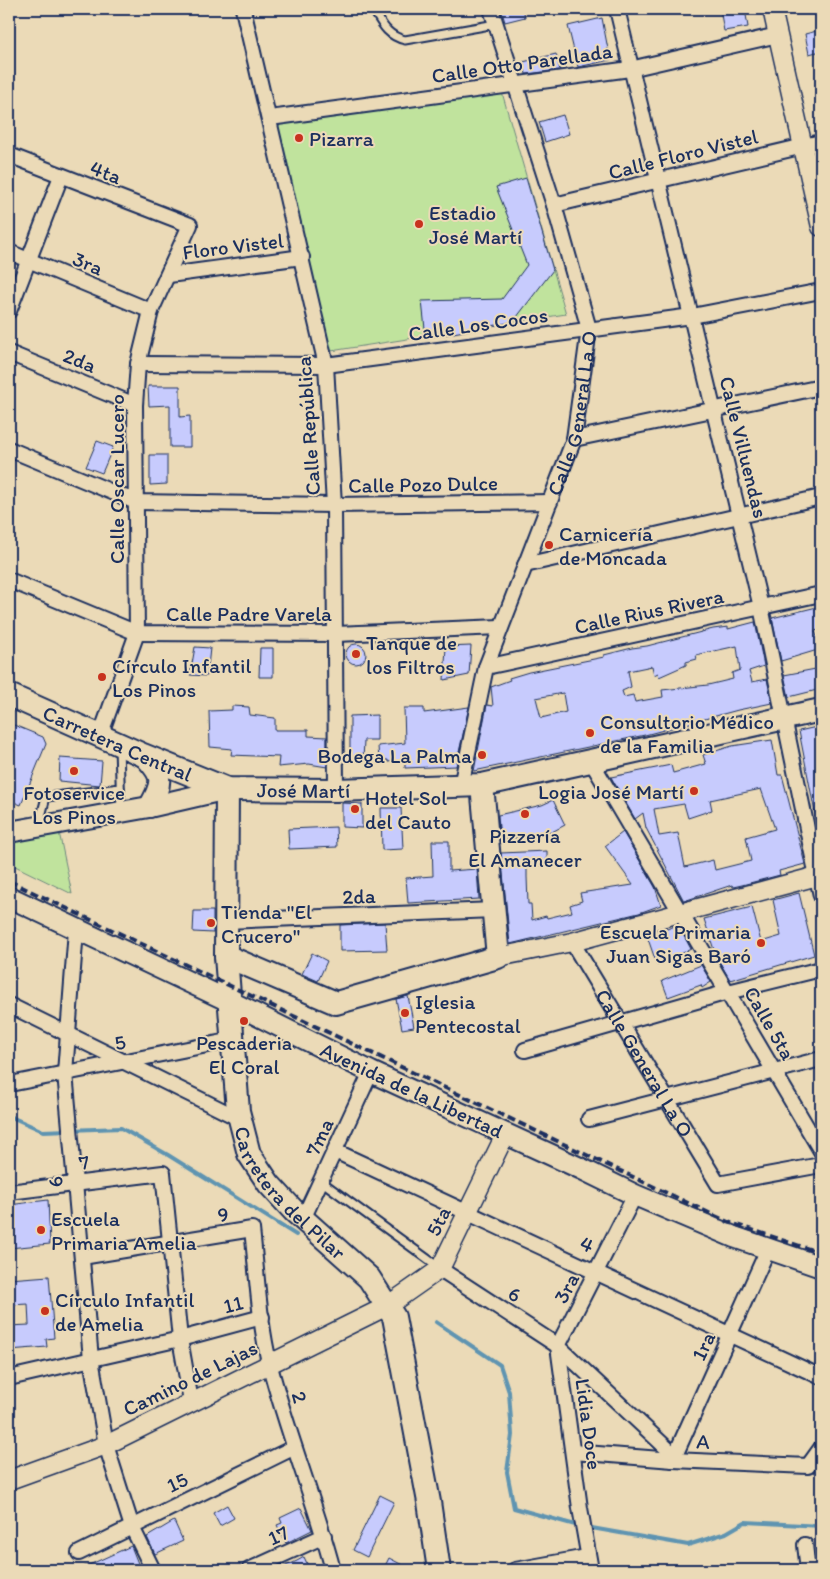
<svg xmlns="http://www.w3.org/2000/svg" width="830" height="1579" viewBox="0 0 830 1579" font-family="Itim,sans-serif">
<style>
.green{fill:#c0e39d;stroke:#6e897e}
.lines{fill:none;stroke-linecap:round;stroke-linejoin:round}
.stream{stroke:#5e94b1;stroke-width:4}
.building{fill:#c7cbfd;stroke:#1b2f5e;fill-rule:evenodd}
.service-casing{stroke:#1b2f5e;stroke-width:11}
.minor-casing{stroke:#1b2f5e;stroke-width:18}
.tertiary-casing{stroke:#1b2f5e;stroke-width:21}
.secondary-casing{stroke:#1b2f5e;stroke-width:24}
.primary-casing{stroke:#1b2f5e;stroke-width:26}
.service{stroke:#ebdab7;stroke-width:7}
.minor{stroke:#ebdab7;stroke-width:14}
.tertiary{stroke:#ebdab7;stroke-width:18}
.secondary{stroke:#ebdab7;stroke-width:20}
.primary{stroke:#ebdab7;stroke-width:22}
.rail{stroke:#1b2f5e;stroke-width:4;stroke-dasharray:8 4;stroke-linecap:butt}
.poi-dot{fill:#c8321e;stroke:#ebdab7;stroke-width:2}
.labels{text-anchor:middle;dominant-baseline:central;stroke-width:4;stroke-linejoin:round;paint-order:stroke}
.street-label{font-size:21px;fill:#1b2f5e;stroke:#ebdab7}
.poi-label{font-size:21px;fill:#1b2f5e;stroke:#ebdab7;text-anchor:start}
</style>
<rect width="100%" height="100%" fill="#ebdab7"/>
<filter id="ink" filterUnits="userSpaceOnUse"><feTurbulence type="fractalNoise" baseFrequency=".02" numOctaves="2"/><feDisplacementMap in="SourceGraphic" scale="10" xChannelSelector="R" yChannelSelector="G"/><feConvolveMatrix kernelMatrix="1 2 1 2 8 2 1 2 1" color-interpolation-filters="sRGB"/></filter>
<g filter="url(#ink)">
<g class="green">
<path d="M501,89L566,314L331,351L276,125Z"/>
<path d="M59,832L72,894L9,863V840Z"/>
</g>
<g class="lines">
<g class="stream">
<path d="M9,1116L43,1131L121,1128L168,1155L296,1235"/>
<path d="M436,1322L500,1365L509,1392L512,1435L507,1472L514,1508L579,1526"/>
<path d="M586,1527L688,1545L726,1533L745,1522L821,1526"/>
</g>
</g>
<g class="building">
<path d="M501,9H523L525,17L505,22Z"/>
<path d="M720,9H745L748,27L724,31Z"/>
<path d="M602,18L610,60L578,67L568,26Z"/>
<path d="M821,30V51L809,54L805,34Z"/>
<path d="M556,54L560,70L526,74L523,62Z"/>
<path d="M563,115L569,134L545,142L539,122Z"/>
<path d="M526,178L553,270L513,322L426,338L422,301L502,299L527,265L496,187Z"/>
<path d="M148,386H180V417L190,416V447H170V405L149,406Z"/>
<path d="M97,441L113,447L102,473L86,467Z"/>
<path d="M150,455H167V484L150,485Z"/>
<path d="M821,606V629L815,631L821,649L781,661L772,618Z"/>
<path d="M755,622L764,666L749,671L752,682L767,679L772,703L738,710L645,735L474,771L487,705L493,706L491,687L510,680L509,678L529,672L604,657V655L632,648L647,646L713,629L728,627V629ZM737,646L740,670L732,673L733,679L708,685L662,690L663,697L635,702L633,695L624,697L622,691L631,687L628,671L652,666L654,675L658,673L659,677L686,665V662L697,659L696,655ZM563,693L566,712L541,718L536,698Z"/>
<circle cx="356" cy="654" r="10"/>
<path d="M471,646L469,675L444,680L446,647Z"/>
<path d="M195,647L210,648L207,676L190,675Z"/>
<path d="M260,648H273V677H259Z"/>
<path d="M821,668V689L789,697L784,675Z"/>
<path d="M232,706L249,707L250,715L275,718V730H308V736L327,737V767L309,764L278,767L279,757L231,755L232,749L210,747L209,711L232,710Z"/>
<path d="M469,707L456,766L405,768V760L388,762V760H379L378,746L405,743L404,708H424V713Z"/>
<path d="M377,715V740H364L363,760H350V716Z"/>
<path d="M9,723L43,737L46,744L21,805L9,800Z"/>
<path d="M821,726V822L817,823L799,731Z"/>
<path d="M772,740L778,775H782L805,864L779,871L780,875L742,885L733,887L732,885L684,901L646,828L643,813L635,819L611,777L671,765L673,773L706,764L703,755L732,746ZM761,789L775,829L746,837L751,861L715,870L713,860L685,867L678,833L659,836L654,809L684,804L688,818L712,810L710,800Z"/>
<path d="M60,758L102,761L100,785L59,781Z"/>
<path d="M553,800L565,825L550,833L549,831L500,841L498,815L542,805Z"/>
<path d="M342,803L362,804V828L342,827Z"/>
<path d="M381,808H401L403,849L382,850Z"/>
<path d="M336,827L337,847L289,849L288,829Z"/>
<path d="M623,832L655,887L661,905L639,913L510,944L501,853L547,851V865L527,866V877L528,904H531L532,920L546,916L547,918L572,912L570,905L582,901L580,893L633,885L605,846Z"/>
<path d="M432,841H449V871L477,869L479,899L408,903L406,878L433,876Z"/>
<path d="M799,893L814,955L730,980L716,956L704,919L752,907L761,942L781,936L773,900Z"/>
<path d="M194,911H213V933L193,932Z"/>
<path d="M385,923L387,950L340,951V925Z"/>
<path d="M678,925L691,949L657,965L647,936Z"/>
<path d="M312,953L327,961L318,981L302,974Z"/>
<path d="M701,965L711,982L702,988L701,985L668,997L662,981Z"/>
<path d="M408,996L414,1027L402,1029L396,999Z"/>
<path d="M48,1200L50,1244L9,1248V1205Z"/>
<path d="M49,1276L54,1338L46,1339L47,1347L9,1350V1326L29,1325L28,1304L9,1305V1279Z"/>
<path d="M380,1495L394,1502L367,1557L353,1550Z"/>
<path d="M227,1505L234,1518L220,1526L213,1513Z"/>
<path d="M301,1508L312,1530L286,1543L277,1525L282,1523L280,1518Z"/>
<path d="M174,1521L183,1541L155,1554L147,1537Z"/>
<path d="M131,1546L139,1566L127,1570H78Z"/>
<path d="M304,1557L310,1570H277L297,1561Z"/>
<path d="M389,1558L412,1570H383Z"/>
</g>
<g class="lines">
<defs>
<g id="service">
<path d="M373,9C382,24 387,36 405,40L496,24"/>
<path d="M119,747L121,811"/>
<path d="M39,824L46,797L120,788"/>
<path d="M321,1181L440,1268"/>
</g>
<g id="minor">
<path d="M243,9L326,365L334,505L336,790"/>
<path d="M617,9L761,607L821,896"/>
<path d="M270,118L630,69L778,35"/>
<path d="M9,155L190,225L151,311L138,364L135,405L137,633L100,736"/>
<path d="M554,205L821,142"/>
<path d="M9,252L151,311"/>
<path d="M169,275L302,257"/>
<path d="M9,311L61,176"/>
<path d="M9,353L135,405"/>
<path d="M138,364L326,365L692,316L821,291"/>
<path d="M574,439L821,387"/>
<path d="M9,449L136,502L334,505L550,502"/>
<path d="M525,565L821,497"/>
<path d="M9,580L137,633L336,634L500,627"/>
<path d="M486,667L821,594"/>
<path d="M591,761L821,1151"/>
<path id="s1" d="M461,786L486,667L574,439L589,329L554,205L491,9"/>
<path d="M226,921L494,910"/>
<path d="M76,930L65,1073L91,1359L106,1445L132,1527L153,1570"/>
<path id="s2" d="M572,942L718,1184L821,1165"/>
<path d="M9,1005L240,1119"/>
<path d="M525,1050L728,992L821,969"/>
<path d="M15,1083L233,1040"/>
<path d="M589,1119L821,1059"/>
<path d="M335,1151L821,1377"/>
<path d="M9,1192L163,1173L180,1339L191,1401"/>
<path d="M303,1219L371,1072"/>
<path d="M82,1257L252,1229C257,1274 259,1322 270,1366C288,1435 315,1501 333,1570"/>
<path d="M440,1269L558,1346L674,1455"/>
<path d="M9,1378L180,1339L262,1317"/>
<path d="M573,1452L673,1460L808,1466L821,1448"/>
<path d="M673,1460L768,1249"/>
<path d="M805,1545L808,1570"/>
<path d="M79,1553L293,1448"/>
<path d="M249,1570L324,1536"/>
<path d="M515,1570L587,1557"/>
<path d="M591,1570L580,1508L558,1346L635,1195"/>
</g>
<g id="tertiary">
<path d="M772,9L821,227"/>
<path d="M498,957L572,942L821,875"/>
<path d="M9,1480L106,1445L387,1306L440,1269L505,1135"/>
</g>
<g id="secondary">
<path d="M143,755C163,776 164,781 149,807"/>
<path d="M9,832L149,807L227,789"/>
<path d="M9,897L229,1001L371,1072L582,1169L635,1195L734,1237L821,1267"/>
</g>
<g id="primary">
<path id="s3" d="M9,695L143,755L227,789L336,790L482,785L821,710"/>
<path id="s4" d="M227,789L226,956L238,1111L249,1154L269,1184L294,1211L369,1278L394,1317L429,1502L439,1570"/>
<path d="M226,956L336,1003L498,957L482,785"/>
</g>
</defs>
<use href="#service" class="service-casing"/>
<use href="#minor" class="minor-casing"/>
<use href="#tertiary" class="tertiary-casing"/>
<use href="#secondary" class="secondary-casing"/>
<use href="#primary" class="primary-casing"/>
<use href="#service" class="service"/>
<use href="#minor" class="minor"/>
<use href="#tertiary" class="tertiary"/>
<use href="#secondary" class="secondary"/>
<use href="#primary" class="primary"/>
<path class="rail" d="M9,881L728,1222L821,1253"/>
</g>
</g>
<g class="poi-dot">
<circle cx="299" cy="138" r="5"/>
<circle cx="419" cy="224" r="5"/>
<circle cx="549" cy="545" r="5"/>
<circle cx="356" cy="654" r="5"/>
<circle cx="102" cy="677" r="5"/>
<circle cx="590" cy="733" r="5"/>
<circle cx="482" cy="755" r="5"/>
<circle cx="74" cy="771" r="5"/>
<circle cx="694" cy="791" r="5"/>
<circle cx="355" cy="809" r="5"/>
<circle cx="525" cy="814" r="5"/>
<circle cx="211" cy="923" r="5"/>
<circle cx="761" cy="943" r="5"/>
<circle cx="405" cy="1013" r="5"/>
<circle cx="244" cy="1021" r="5"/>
<circle cx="41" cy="1230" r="5"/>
<circle cx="45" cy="1311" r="5"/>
</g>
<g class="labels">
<g class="street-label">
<text transform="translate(522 63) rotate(-8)">Calle Otto Parellada</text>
<text transform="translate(683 154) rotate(-14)">Calle Floro Vistel</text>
<text transform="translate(106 172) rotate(21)">4ta</text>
<text transform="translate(233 246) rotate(-7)">Floro Vistel</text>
<text transform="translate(88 263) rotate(23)">3ra</text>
<text transform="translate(478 324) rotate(-8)">Calle Los Cocos</text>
<text transform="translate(80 360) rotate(22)">2da</text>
<text stroke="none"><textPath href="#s1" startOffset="391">Calle General La O</textPath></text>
<text transform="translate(308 426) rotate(-94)">Calle República</text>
<text transform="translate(744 447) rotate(76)">Calle Villuendas</text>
<text transform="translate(116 479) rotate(-90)">Calle Oscar Lucero</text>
<text transform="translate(423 484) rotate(-1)">Calle Pozo Dulce</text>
<text transform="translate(649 611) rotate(-12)">Calle Rius Rivera</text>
<text x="249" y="613">Calle Padre Varela</text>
<text stroke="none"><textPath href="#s3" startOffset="119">Carretera Central</textPath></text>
<text stroke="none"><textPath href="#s3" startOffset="314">José Martí</textPath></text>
<text transform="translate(359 896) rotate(-2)">2da</text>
<text transform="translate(770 1023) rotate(60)">Calle 5ta</text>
<text transform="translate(120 1042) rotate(-11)">5</text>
<text stroke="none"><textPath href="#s2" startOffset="141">Calle General La O</textPath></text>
<text transform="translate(412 1090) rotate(25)">Avenida de la Libertad</text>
<text transform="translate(319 1137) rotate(-65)">7ma</text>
<text transform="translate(84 1162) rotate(-6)">7</text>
<text transform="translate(55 1182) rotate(-95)">6</text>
<text stroke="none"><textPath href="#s4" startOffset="422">Carretera del Pilar</textPath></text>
<text transform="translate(223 1214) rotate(-9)">9</text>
<text transform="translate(438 1221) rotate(-64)">5ta</text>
<text transform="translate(587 1244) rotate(24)">4</text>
<text transform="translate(566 1288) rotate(-62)">3ra</text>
<text transform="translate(515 1294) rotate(33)">6</text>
<text transform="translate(233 1304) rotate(-15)">11</text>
<text transform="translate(703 1346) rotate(-65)">1ra</text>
<text transform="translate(190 1378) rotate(-26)">Camino de Lajas</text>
<text transform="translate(300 1397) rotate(74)">2</text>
<text transform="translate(589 1424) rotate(82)">Lidia Doce</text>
<text transform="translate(703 1441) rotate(3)">A</text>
<text transform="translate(177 1482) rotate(-26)">15</text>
<text transform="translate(278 1535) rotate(-25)">17</text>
</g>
<g class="poi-label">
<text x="309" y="138">Pizarra</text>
<text x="429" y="212">Estadio<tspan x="429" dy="24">José Martí</tspan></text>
<text x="559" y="533">Carnicería<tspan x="559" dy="24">de Moncada</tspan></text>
<text x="366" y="642">Tanque de<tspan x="366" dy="24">los Filtros</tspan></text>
<text x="112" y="665">Círculo Infantil<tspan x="112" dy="24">Los Pinos</tspan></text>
<text x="600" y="721">Consultorio Médico<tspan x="600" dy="24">de la Familia</tspan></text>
<text x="472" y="755" text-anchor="end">Bodega La Palma</text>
<text x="684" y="791" text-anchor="end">Logia José Martí</text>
<text x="74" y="792" text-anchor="middle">Fotoservice<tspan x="74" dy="24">Los Pinos</tspan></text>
<text x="365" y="797">Hotel Sol<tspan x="365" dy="24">del Cauto</tspan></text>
<text x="525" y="835" text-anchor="middle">Pizzería<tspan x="525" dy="24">El Amanecer</tspan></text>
<text x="221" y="911">Tienda "El<tspan x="221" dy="24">Crucero"</tspan></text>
<text x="751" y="931" text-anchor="end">Escuela Primaria<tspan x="751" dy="24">Juan Sigas Baró</tspan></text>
<text x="415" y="1001">Iglesia<tspan x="415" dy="24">Pentecostal</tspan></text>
<text x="244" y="1042" text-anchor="middle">Pescaderia<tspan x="244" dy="24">El Coral</tspan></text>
<text x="51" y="1218">Escuela<tspan x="51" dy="24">Primaria Amelia</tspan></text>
<text x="55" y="1299">Círculo Infantil<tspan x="55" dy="24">de Amelia</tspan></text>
</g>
</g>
<rect width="830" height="1579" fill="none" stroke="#ebdab7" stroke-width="30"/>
<rect x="15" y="15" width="800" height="1549" fill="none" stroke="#1b2f5e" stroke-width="2" filter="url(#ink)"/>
</svg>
